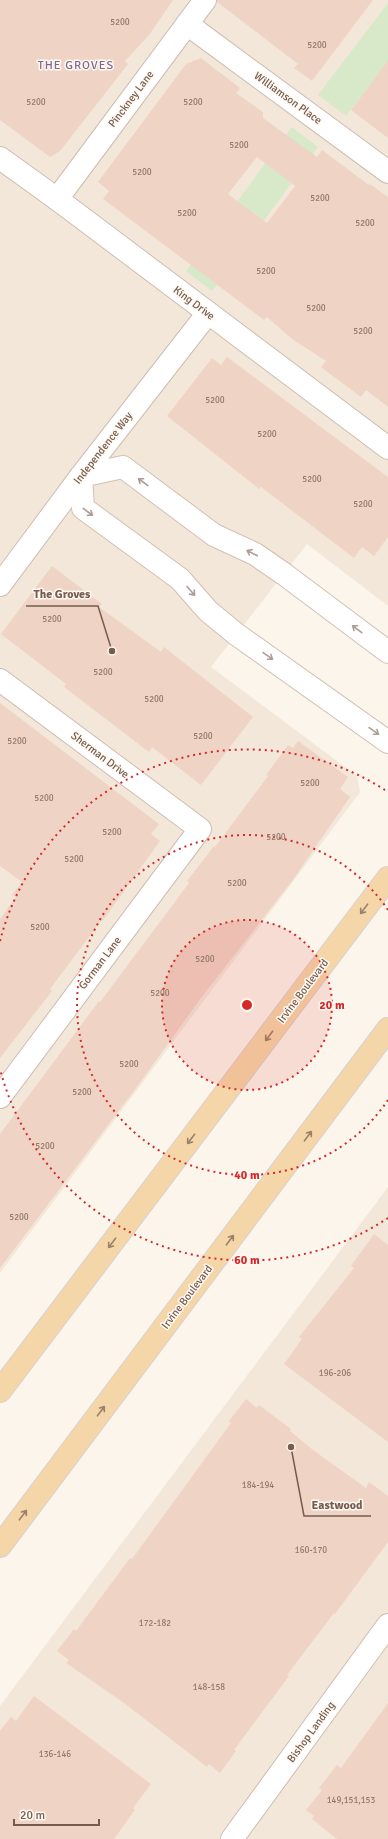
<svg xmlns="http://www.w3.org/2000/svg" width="388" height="1839" viewBox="0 0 388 1839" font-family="Signika,sans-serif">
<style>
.residential{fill:#f3e7da}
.green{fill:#d8e9ca}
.building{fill:#efd4c5;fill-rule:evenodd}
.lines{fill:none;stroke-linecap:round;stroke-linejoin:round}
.street-casing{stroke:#cebdb1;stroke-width:24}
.secondary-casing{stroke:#d3bfb1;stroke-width:24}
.primary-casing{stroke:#d9d1ce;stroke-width:24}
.street{stroke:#fff;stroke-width:22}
.secondary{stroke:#fff;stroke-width:22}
.primary{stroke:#f5d6a9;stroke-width:22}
.oneway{stroke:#ad9d95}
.oneway2{stroke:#9c816a}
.ring{fill:none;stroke:#d62828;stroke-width:2;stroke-dasharray:2 4}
.labels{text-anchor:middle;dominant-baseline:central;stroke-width:3;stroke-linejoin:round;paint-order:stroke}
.number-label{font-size:9px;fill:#947a6c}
.street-label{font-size:11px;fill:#765c4f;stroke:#fef9f2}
.neighbourhood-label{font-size:12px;letter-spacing:1px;fill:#826791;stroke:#fef9f2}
.centre{fill:#d62828;stroke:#fef9f2;stroke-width:2}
.ring-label{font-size:12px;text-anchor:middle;font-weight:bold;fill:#d62828;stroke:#fef9f2;stroke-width:3;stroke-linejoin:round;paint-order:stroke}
.leader{fill:none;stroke:#765c4f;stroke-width:1.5}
.callout-dot{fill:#765c4f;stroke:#fef9f2;stroke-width:1.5}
.callout-label{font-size:12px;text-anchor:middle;font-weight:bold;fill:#765c4f;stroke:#fef9f2;stroke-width:3;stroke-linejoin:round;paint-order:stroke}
</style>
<rect width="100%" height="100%" fill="#fcf5ec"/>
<g class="residential">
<path d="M0,0H388V606L307,544L211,667L357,776L360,792L0,1273Z"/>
<path d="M388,1187V1839H0V1706Z"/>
</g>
<g class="green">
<path d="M388,3V62L346,116L318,95Z"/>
<path d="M292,127L318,147L212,291L186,271Z"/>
</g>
<g class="building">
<path d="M0,0H173L149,35L125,61L128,64L60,151L50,157L0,120Z"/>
<path d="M217,0H373L312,81L294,68L298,64L217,2Z"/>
<path d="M201,58L240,88L236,93L263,112V118L317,157L322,150L369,185L370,184L388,197V407L366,390L361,397L321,367L326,361L292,339L267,317L264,320L103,199L109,191L98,182L186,64ZM257,157L295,186L267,223L228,194Z"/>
<path d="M388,61V138L351,110Z"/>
<path d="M227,357L388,477V537L374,556L362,547L354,558L261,487L259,489L167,416L212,358L221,365Z"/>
<path d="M52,566L102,604L99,607L161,652L164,647L253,717L201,785L152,747L149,752L64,687L66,684L1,634Z"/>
<path d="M0,703L159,824L151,834L160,841L104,919L101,921L50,989L52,991L0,1058V919L16,897L12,895L22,882L0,866Z"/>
<path d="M298,741L348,777L340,789L350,797L292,881L201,998L136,1088L0,1268V1134L99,1001L100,1002L189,883L187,881L214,846L215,847L268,776L266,775L288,745L293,748Z"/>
<path d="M374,1234L388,1245V1442L284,1364L302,1339L299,1337L354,1268L351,1266Z"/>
<path d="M246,1399L257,1408L259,1405L291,1429L290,1431L313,1450L366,1488L369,1482L388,1496V1542L335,1614L334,1613L287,1675L289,1676L234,1750L236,1751L220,1773L209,1764L207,1767L124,1703L66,1663L69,1660L57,1651L74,1629L76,1631L130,1558L132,1559L231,1423L229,1421Z"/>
<path d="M34,1696L151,1784L133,1808L135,1810L114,1839H0V1731L11,1717L16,1721Z"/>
<path d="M388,1703V1839H337L312,1819L314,1816L306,1810L322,1790L319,1788L337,1765L341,1768Z"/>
</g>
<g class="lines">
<defs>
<g id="street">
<path d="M187,24L388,172"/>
<path d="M0,158L57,199L388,448"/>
<path d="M57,199L205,0"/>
<path d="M0,585L81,476L208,313"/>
<path d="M0,680L200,829L0,1097"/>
<path d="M232,1839L388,1625"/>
</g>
<path id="secondary" d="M388,652L284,574L255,554L214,535L123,467L81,476L83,508L180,579L208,611L236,634L388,742"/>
<g id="primary">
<path d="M0,1391L388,878"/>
<path d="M0,1546L388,1029"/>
</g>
</defs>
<use href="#street" class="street-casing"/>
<use href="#secondary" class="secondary-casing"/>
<use href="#primary" class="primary-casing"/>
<use href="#street" class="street"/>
<use href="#secondary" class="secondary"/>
<use href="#primary" class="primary"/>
</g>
<defs><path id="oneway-shaft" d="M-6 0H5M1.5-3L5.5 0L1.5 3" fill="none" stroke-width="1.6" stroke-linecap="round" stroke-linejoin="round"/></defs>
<g class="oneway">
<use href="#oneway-shaft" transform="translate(143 482) rotate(-143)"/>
<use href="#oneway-shaft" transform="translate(88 512) rotate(37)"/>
<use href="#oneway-shaft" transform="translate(252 553) rotate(-153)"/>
<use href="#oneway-shaft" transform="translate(191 591) rotate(49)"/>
<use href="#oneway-shaft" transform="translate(357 629) rotate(-143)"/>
<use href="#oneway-shaft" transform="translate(268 656) rotate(35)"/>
<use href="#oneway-shaft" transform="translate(374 731) rotate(35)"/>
</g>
<g class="oneway2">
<use href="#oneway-shaft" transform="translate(364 909) rotate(127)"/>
<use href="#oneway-shaft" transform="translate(269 1036) rotate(127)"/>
<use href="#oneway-shaft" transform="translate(308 1136) rotate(-53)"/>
<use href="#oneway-shaft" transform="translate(191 1139) rotate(127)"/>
<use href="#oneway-shaft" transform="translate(230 1240) rotate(-53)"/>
<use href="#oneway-shaft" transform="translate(112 1243) rotate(127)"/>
<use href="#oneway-shaft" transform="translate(101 1411) rotate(-53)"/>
<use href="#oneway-shaft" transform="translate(23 1515) rotate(-53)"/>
</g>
<circle cx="247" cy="1005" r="85" fill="#d62828" fill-opacity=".12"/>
<g class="ring">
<circle cx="247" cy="1005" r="85"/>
<path d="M388 1100A170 170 0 1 1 388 910"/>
<path d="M388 1218A255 255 0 0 1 0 1069M0 941A255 255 0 0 1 388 792"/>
</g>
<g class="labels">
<g class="number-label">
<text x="120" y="22">5200</text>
<text x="317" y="45">5200</text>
<text x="36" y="102">5200</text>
<text x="193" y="102">5200</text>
<text x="239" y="145">5200</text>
<text x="142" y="172">5200</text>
<text x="320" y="198">5200</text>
<text x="187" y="213">5200</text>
<text x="365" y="223">5200</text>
<text x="266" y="271">5200</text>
<text x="316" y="308">5200</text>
<text x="363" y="331">5200</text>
<text x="215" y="400">5200</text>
<text x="267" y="434">5200</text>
<text x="312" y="479">5200</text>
<text x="363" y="504">5200</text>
<text x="52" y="619">5200</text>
<text x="103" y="672">5200</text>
<text x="154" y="699">5200</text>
<text x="203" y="736">5200</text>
<text x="17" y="741">5200</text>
<text x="310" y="783">5200</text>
<text x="44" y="798">5200</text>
<text x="112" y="832">5200</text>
<text x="276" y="837">5200</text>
<text x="74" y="859">5200</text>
<text x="237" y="883">5200</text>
<text x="40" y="927">5200</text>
<text x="205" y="959">5200</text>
<text x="160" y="993">5200</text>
<text x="129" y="1064">5200</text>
<text x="82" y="1092">5200</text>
<text x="45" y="1146">5200</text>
<text x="19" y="1217">5200</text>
<text x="335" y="1373">196-206</text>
<text x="258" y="1485">184-194</text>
<text x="311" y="1550">160-170</text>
<text x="155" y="1623">172-182</text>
<text x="209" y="1687">148-158</text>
<text x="55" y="1754">136-146</text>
<text x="351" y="1800">149,151,153</text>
</g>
<g class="street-label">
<text transform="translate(288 98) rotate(36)">Williamson Place</text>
<text transform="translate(131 99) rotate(-53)">Pinckney Lane</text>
<text transform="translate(194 303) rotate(37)">King Drive</text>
<text transform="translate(103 448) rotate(-52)">Independence Way</text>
<text transform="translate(100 755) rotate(37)">Sherman Drive</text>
<text transform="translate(100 963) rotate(-53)">Gorman Lane</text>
<text transform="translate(303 991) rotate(-53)">Irvine Boulevard</text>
<text transform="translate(187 1297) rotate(-53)">Irvine Boulevard</text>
<text transform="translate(311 1732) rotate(-54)">Bishop Landing</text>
</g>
<g class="neighbourhood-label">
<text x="76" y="65">THE GROVES</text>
</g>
</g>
<circle cx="247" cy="1005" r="6" class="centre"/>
<g class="ring-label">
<text x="332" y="1009">20 m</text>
<text x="247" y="1179">40 m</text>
<text x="247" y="1264">60 m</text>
</g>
<path class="leader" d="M112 651L98 606H26M291 1447L304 1516H371"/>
<g class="callout-dot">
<circle cx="112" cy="651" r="4"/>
<circle cx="291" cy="1447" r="4"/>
</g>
<g class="callout-label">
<text x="62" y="598">The Groves</text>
<text x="337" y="1509">Eastwood</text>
</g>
<path d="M14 1819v6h85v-6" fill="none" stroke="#765c4f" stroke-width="2"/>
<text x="20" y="1819" font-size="12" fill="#765c4f" stroke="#fef9f2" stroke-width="3" paint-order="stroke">20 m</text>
</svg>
